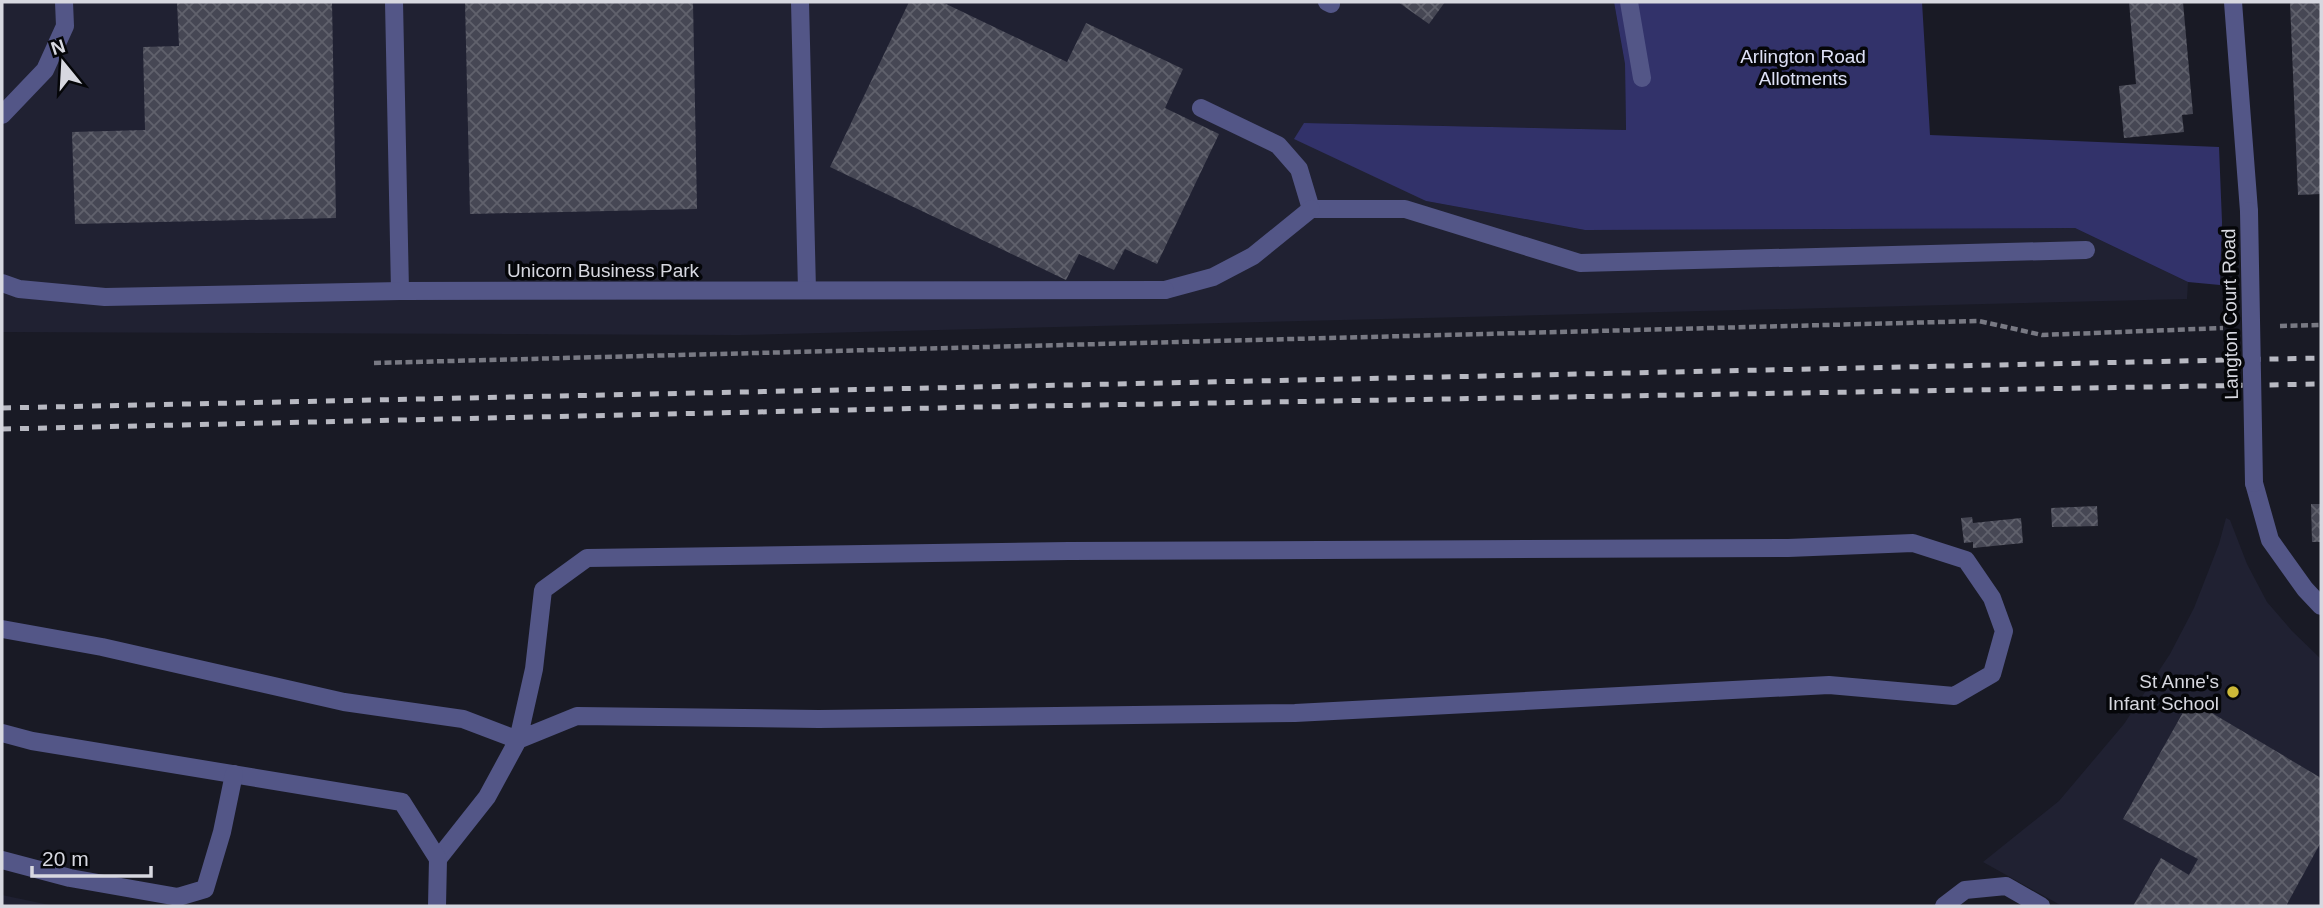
<svg xmlns="http://www.w3.org/2000/svg" width="2323" height="908" viewBox="0 0 2323 908" font-family="Helvetica,sans-serif">
<style>
.built{fill:#202132}
.green{fill:#32326a}
.building{fill:url(#building-cross-hatch)}
.lines{fill:none;stroke-linecap:round;stroke-linejoin:round}
.path{stroke:#787983;stroke-width:4.5;stroke-dasharray:7 3.5;stroke-linecap:butt}
.service{stroke:#535687;stroke-width:18}
.minor{stroke:#535687;stroke-width:18}
.tertiary{stroke:#535687;stroke-width:18}
.rail{stroke:#b8b9c2;stroke-width:5;stroke-dasharray:9 9;stroke-linecap:butt}
.tertiary-bridge{stroke:#535687;stroke-width:18}
.poi-dot{fill:#cdb938;stroke:#050609;stroke-width:2.5}
.labels{text-anchor:middle;dominant-baseline:central;stroke-width:7;stroke-linejoin:round;paint-order:stroke}
.park-label{font-size:19px;fill:#dee1f6;stroke:#050609}
.street-label{font-size:19px;fill:#d7d8e0;stroke:#050609}
.poi-label{font-size:19px;fill:#d7d8e0;stroke:#050609;text-anchor:end}
</style>
<defs>
<pattern id="building-cross-hatch" width="8" height="8" patternUnits="userSpaceOnUse" patternTransform="scale(1.75)"><rect width="8" height="8" fill="#464754"/><path d="M0 0l8 8M0 8l8-8" fill="none" stroke="#60616c"/></pattern>
</defs>
<rect width="100%" height="100%" fill="#191a25"/>
<g class="built">
<path d="M2,2H1614L1625,64L1626,130L1304,123L1426,201L1585,230L2075,228L2188,282L2187,299L739,335L2,332Z"/>
<path d="M2226,518L2230,520L2247,564L2267,602L2292,631L2321,659V906H2062L1983,862L2059,801L2124,724L2170,654L2194,608L2219,544Z"/>
<path d="M2,895L54,906H2Z"/>
</g>
<path class="green" d="M1614,2H1922L1930,135L2219,147L2222,222L2220,285L2188,282L2075,228L1585,230L1426,201L1294,139L1304,123L1626,130L1625,64Z"/>
<g class="building">
<path d="M177,2H332L336,218L75,224L72,132L145,130L143,47L179,46Z"/>
<path d="M465,2H693L697,209L470,214Z"/>
<path d="M909,2H942L1067,62L1086,23L1183,69L1165,108L1219,134L1157,264L1125,249L1114,270L1079,254L1066,280L830,167Z"/>
<path d="M1398,2H1445L1429,24Z"/>
<path d="M2129,2H2183L2193,114L2182,115L2184,132L2124,138L2119,86L2136,84Z"/>
<path d="M2290,2H2321V194L2298,195Z"/>
<path d="M2311,504H2321V542H2312Z"/>
<path d="M2097,506L2098,526L2052,527L2051,508Z"/>
<path d="M1972,517L1973,523L2021,518L2023,543L1973,548V542L1964,543L1961,518Z"/>
<path d="M2190,700L2321,778V842L2286,906H2133L2161,858L2189,875L2198,859L2123,819Z"/>
</g>
<g class="lines">
<g class="path">
<path d="M2280,326L2321,325"/>
<path d="M374,363L1979,321L2042,335L2223,328"/>
</g>
<g class="service">
<path d="M1327,2L1331,4"/>
<path d="M1629,2L1642,78"/>
<path d="M1201,108L1278,145L1299,169L1311,209H1405L1580,263L2086,250"/>
<path d="M1165,290L1213,277L1253,256L1311,209"/>
<path d="M2,629L102,647L344,702L463,719L518,740L577,716L819,719L1295,713L1829,685L1954,696L1992,674L2004,631L1992,598L1966,560L1913,543L1788,548L1069,551L587,558L543,590L534,669L518,740L487,797L438,859"/>
<path d="M2,733L32,741L402,802L438,859L437,906"/>
<path d="M2,860L70,878L178,897L205,889L222,832L234,774"/>
<path d="M1944,906L1965,890L2006,886L2041,906"/>
</g>
<g class="minor">
<path d="M394,2L400,291"/>
<path d="M800,2L807,290"/>
<path d="M2,115L45,70L65,26L64,2"/>
<path d="M2,283L19,289L105,297L400,291L1165,290"/>
</g>
<g class="tertiary">
<path d="M2233,2L2249,211"/>
<path d="M2254,483L2270,540L2305,589L2321,606"/>
</g>
<g class="rail">
<path d="M2,408L2321,358"/>
<path d="M2,429L979,407L2321,384"/>
</g>
<path class="tertiary-bridge" d="M2249,211L2254,483"/>
</g>
<circle class="poi-dot" cx="2233" cy="692" r="7"/>
<g class="labels">
<g class="park-label">
<text x="1803" y="56">Arlington Road<tspan x="1803" dy="22">Allotments</tspan></text>
</g>
<g class="street-label">
<text x="603" y="270">Unicorn Business Park</text>
<text transform="translate(2230 314) rotate(-91)">Langton Court Road</text>
</g>
<g class="poi-label">
<text x="2219" y="681">St Anne's<tspan x="2219" dy="22">Infant School</tspan></text>
</g>
</g>
<rect width="2323" height="908" fill="none" stroke="#d7d8e0" stroke-width="7"/>
<g transform="translate(63 63) rotate(342)" stroke="#050609" stroke-width="5" paint-order="stroke">
<path d="M0-5L12 26L0 18L-12 26Z" fill="#d7d8e0"/>
<text y="-10" font-size="19" font-weight="bold" text-anchor="middle" fill="#d7d8e0">N</text>
</g>
<path d="M32 866v10h119v-10" fill="none" stroke="#d7d8e0" stroke-width="3.5"/>
<text x="42" y="866" font-size="21" fill="#d7d8e0" stroke="#050609" stroke-width="5" paint-order="stroke">20 m</text>
</svg>
